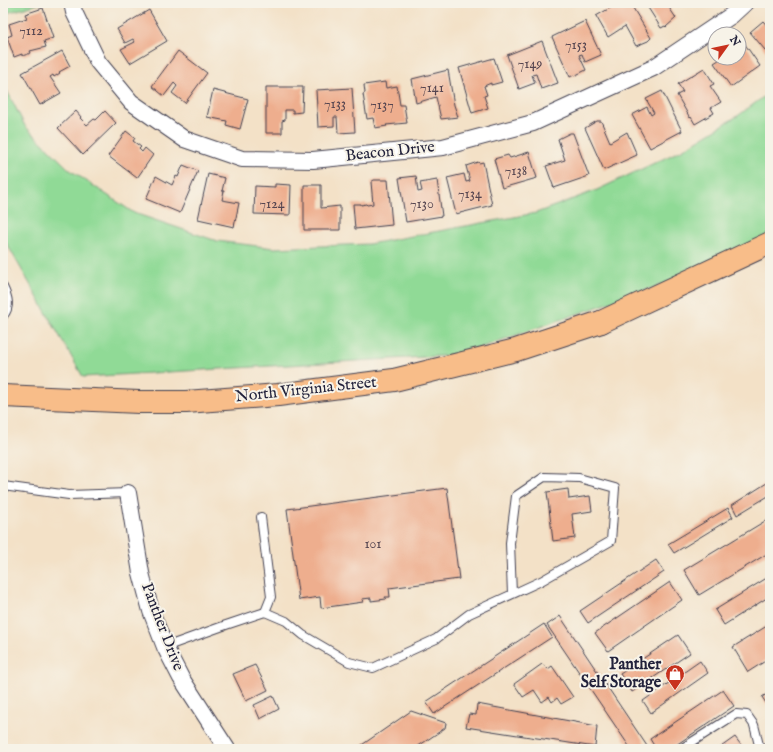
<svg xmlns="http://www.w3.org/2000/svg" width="773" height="752" viewBox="0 0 773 752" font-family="'IM FELL English',serif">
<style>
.green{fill:#90da96;stroke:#597e68}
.building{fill:#eeae8e}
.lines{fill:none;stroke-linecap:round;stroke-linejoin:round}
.lane-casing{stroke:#413f50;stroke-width:10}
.street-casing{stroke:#413f50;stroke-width:18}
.primary-casing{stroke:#413f50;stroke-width:24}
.highway-casing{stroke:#413f50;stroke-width:24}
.lane{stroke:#fff;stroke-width:8}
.street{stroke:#fff;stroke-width:16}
.primary{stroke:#f8bd89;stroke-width:22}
.highway{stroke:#f8bd89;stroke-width:22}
.labels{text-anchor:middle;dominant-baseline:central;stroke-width:4;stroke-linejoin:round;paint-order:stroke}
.number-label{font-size:14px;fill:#554550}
.street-label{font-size:16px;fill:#22223b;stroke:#f7f3e8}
.poi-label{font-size:16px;font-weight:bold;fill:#22223b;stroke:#f7f3e8;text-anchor:end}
</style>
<rect width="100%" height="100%" fill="#f7f3e8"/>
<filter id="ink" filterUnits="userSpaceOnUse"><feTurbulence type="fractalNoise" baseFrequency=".025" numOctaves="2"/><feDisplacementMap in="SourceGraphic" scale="8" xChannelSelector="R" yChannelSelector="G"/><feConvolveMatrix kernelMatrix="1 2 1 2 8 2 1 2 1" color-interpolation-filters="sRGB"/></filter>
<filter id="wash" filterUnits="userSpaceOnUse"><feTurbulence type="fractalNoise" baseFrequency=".012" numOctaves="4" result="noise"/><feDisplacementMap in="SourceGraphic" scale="16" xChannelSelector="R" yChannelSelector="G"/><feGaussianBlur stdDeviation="0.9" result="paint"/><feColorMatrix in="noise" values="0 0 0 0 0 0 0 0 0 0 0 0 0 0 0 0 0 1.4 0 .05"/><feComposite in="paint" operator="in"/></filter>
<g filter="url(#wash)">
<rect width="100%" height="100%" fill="#f3e1c7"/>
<g class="green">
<path d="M3,3H42L3,14Z"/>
<path d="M3,83L25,126L70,170L134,213L217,241L274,248L369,244L536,213L597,190L682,150L739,115L770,92V247L459,355L83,377L3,237Z"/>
</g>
<g id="blocks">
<g class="building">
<path d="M619,3H630L651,38L648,41L636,46L625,26L608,37L596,16Z"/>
<path d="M645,3H666L676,18L666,27L665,26L661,28Z"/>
<path d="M43,8L53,38L44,41L46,47L30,51L31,53L22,56V54L14,57L7,37L12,35L9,24L27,18L25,14Z"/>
<path d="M149,10L167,41L130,63L121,49L135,42L133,39L125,43L117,29Z"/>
<path d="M585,21L601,55L585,62L582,54L579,55L586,70L574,76V75L570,77L552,37Z"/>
<path d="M763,21L770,29V56L750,32Z"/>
<path d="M742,40L760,66L731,87L714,63L722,58H739V43Z"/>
<path d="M542,41L558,83L541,89L536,74L532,75L535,83L519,89L507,55Z"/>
<path d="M62,51L70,66L59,72L60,73L54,77L53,75L50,77L61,93L40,105L22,73Z"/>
<path d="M178,51L207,73L185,103L172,93L177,86L174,83L164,96L152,86Z"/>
<path d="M494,58L502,82L491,85V83L484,86L487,95L484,96L488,108L472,113L459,68Z"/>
<path d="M704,68L714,84L710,86L721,102L711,108L714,113L695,124L691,117L690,118L677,95L683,92L678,84Z"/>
<path d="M448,70L454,105L458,117L441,119L436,97L416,103L412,79Z"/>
<path d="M385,82L386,88L397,86L400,105H404L407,123L386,125L387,126L375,128L373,118L367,119L363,94L365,93L364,85Z"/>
<path d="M266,87H303L302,112L293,113V110H285V120L282,121V133H266Z"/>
<path d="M352,88L355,132L338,133L337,117H334V126L318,127L316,90Z"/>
<path d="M213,90L248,99L240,129L226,125L227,121L207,117Z"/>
<path d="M662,91L682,131L650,148L632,115L647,107L651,115L654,113L646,99Z"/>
<path d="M76,111L81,117L80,118L87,125L94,119L96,120L105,111L116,123L83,155L58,128Z"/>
<path d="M597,121H601L610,142L627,132L637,155L604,170L585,128Z"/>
<path d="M126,131L135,138L133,141L141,147L139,149L142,152L145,148L153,155L137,178L108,156Z"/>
<path d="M570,133H573L589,176L554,188L546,166L565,160L558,139Z"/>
<path d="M529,152L537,178L502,188L494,159L508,155L510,158Z"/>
<path d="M478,162L479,163L483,162L492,205L456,214L447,178L464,174L466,182L470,181L466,166Z"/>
<path d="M183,165L198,171L180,213L146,199L156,176L172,185L176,176L178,177Z"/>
<path d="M208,174L225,178L222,191H224L222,200L239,203L234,227L198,219Z"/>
<path d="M416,176L418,192L422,191L420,183L437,180L442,216L406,222L399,178Z"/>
<path d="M374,180H388L392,225L355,229L353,204H361V205L366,204L367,205L373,204L371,182Z"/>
<path d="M275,184L291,185L290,215L254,214L255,186L275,187Z"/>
<path d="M304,185H321V208L340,206V230H304Z"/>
<path d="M770,481V495L737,515L732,505Z"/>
<path d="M447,488L459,579L389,588L390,597H385L386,599L371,601V598L362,599L363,602L321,608L320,597L299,600L287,509Z"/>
<path d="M568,489L569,499L590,496L592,511L572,514L575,538L553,541L547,492Z"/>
<path d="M728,508L733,517L674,553L668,544Z"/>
<path d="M770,518V552L699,595L684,570Z"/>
<path d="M656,560L664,572L588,623L580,611Z"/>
<path d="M770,576V596L724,625L715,610Z"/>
<path d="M670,582L682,600L608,651L595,633Z"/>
<path d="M560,616L649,749H631L547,625Z"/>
<path d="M544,624L552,637L434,714L426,702Z"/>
<path d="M770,624V658L748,672L733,647Z"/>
<path d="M678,635L690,653L632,692L620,674Z"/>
<path d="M700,661L708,673L651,713L643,701Z"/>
<path d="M542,664L548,669L552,666L573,697L561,704L557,698L552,702L549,697L542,702L534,690L523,697L514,684Z"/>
<path d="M255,665L268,690L246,701L233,674Z"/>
<path d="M723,690L734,706L670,749H656L650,739Z"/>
<path d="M770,692V709L762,697Z"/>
<path d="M273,696L279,709L260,719L254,705Z"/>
<path d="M477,704L597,726L595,747L466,727L469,714L476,715Z"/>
<path d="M411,711L446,723L445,728L414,749H356Z"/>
<path d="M735,737L744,749H718Z"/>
</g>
</g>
</g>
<g filter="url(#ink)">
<use href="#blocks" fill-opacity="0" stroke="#413f50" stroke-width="1"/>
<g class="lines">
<defs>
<g id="lane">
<path d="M3,287C8,297 11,307 3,316"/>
<path d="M3,486L69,495L128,493"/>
<path d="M261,517L271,597L265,612"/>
<path d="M165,647L226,625L265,612L286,621L303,635L349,662L373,668L436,639L469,614L541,581L611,541L615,488L579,478L544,477L516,496L510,543L512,594"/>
<path d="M681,749L736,714L747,715L754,725L760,749"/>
</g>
<g id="street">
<path d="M72,3L74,12L98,62L131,102L184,139L242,159L313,160L443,147L533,123L653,68L732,15L745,3"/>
<path d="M128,493L141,573L151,611L165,647L181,678L227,749"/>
</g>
<path id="primary" d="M3,396L139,402H186L278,395L394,380L516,350L601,322"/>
<path id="highway" d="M601,322L770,243"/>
</defs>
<use href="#lane" class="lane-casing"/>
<use href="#street" class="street-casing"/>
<use href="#primary" class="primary-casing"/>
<use href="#highway" class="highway-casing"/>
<use href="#lane" class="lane"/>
<use href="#street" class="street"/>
<use href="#primary" class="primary"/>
<use href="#highway" class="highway"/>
</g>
</g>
<defs>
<symbol id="shop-pin" viewBox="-11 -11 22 30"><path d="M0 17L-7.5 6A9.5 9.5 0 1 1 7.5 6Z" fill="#c8321e" stroke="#f7f3e8"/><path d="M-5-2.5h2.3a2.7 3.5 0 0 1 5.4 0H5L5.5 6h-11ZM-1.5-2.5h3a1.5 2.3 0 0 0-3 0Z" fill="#fff"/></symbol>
</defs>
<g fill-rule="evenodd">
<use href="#shop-pin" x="664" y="663" width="22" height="30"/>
</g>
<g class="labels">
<g class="number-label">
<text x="31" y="31">7112</text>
<text x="576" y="45">7153</text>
<text x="530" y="64">7149</text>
<text x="432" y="88">7141</text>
<text x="335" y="104">7133</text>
<text x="382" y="105">7137</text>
<text x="516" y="171">7138</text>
<text x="470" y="194">7134</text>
<text x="272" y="204">7124</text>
<text x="422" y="204">7130</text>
<text x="373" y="544">101</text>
</g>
<g class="street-label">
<text transform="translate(390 152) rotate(-6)">Beacon Drive</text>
<text transform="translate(306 390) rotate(-6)">North Virginia Street</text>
<text transform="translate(162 627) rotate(69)">Panther Drive</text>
</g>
<g class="poi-label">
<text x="661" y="665">Panther<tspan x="661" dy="18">Self Storage</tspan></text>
</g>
</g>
<rect width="773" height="752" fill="none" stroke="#f7f3e8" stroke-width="16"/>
<g transform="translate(727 46) rotate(57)"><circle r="19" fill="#f7f3e8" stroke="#a29fa3"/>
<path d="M0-3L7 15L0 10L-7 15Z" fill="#c8321e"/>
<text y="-6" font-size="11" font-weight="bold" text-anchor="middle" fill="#22223b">N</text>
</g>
</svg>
